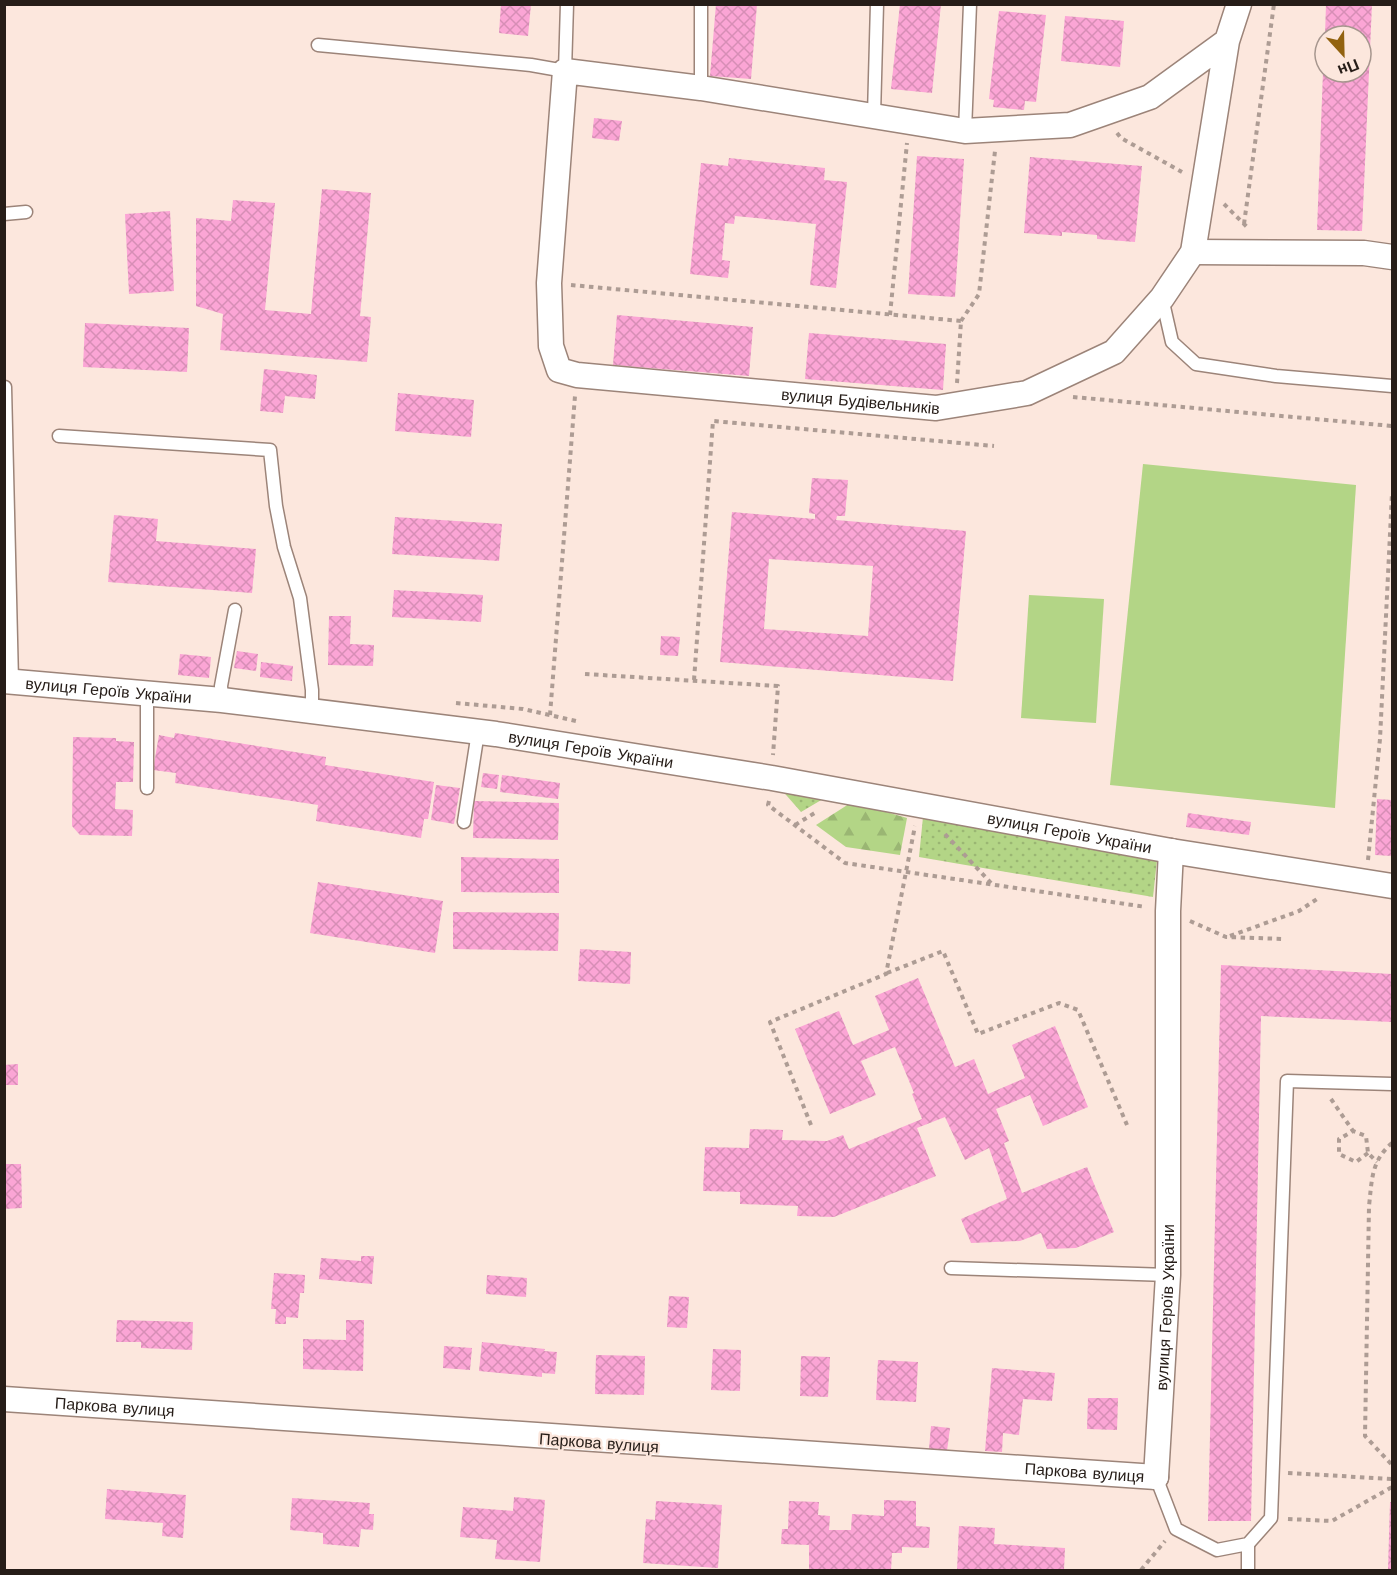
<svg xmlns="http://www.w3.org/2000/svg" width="1397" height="1575" viewBox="0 0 1397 1575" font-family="'Work Sans',sans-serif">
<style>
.grass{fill:url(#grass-dots)}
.forest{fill:url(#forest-firs)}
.garden{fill:#b3d586}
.building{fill:url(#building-cross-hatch);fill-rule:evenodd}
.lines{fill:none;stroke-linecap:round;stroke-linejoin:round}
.service-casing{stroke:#9c8479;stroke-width:15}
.minor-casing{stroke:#9c8479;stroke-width:27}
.path{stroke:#ad9c94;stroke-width:4;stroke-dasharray:4.5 4.5;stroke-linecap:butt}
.service{stroke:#fff;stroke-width:12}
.minor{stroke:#fff;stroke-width:24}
.labels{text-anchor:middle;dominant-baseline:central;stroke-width:4.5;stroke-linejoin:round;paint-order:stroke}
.street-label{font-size:16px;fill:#261d18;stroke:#fce7dd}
</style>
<defs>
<pattern id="grass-dots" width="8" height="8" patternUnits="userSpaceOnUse" patternTransform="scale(1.5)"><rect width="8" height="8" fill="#b3d586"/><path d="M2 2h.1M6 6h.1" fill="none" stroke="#9ab673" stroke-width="1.8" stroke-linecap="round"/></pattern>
<pattern id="forest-firs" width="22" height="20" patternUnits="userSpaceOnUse" patternTransform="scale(1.5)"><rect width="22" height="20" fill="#b3d586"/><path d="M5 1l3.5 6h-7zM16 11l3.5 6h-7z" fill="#9ab673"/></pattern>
<pattern id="building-cross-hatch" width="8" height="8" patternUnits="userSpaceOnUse" patternTransform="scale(1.5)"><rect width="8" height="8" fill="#fba5d5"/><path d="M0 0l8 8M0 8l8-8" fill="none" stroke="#d78eb6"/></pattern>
</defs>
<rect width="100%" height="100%" fill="#fce7dd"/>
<g class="grass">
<path d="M780,788L828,796L801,812Z"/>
<path d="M923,817L1157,860L1153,897L919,857Z"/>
</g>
<path class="forest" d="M852,802L907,818L900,855L846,847L816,825Z"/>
<g class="garden">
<path d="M1143,464L1356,485L1335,808L1110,785Z"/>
<path d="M1029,595L1104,599L1096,723L1021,718Z"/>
</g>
<g class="building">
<path d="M501,4H531L528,36L499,33Z"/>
<path d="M716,4H757L751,79L710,76Z"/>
<path d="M900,4H941L932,93L891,89Z"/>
<path d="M1326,4H1372L1362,231L1317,230L1323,72H1361V36H1325Z"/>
<path d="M999,11L1046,15L1036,102L1025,101L1024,110L993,107L994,100L989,99Z"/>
<path d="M1065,16L1124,21L1120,67L1061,61Z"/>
<path d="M594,118L622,121L619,141L592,138Z"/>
<path d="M917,156L964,159L955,297L908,294Z"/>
<path d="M1030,157L1142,166L1135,242L1097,239V235L1062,232V236L1024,233Z"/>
<path d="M729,158L825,168L824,180L847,182L836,288L810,285L816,224L735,216L734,224L725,223L722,260L730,261L728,278L690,274L701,163L728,166Z"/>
<path d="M322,189L371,193L360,316L371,317L367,362L220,350L223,314L196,306V218L231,221L233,200L275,203L265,310L311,314Z"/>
<path d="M170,211L174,291L129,294L125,214Z"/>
<path d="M617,315L753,327L749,376L613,365Z"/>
<path d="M85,323L189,328L187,372L83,367Z"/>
<path d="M809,333L946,344L943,390L805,379Z"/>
<path d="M264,369L317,375L315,399L285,396L283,413L260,411Z"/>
<path d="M398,393L474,400L471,437L395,431Z"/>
<path d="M812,478L848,480L845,516H837L836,520L966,531L953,681L720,662L732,512L815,519V514L809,513ZM769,559L873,566L868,636L764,629Z"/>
<path d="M114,515L158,519L156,541L256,549L252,593L108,582Z"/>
<path d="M395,517L502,524L499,561L392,554Z"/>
<path d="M394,590L483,595L481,622L392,617Z"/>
<path d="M329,616H351L350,644L374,645L373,666L328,665Z"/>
<path d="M661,636L680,637L678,656L660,655Z"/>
<path d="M237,651L258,654L256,671L234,668Z"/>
<path d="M180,654L211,657L209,678L178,675Z"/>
<path d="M261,662L293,666L292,681L260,677Z"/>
<path d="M175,733L326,757L325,765L434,782L428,819H424L421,838L316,821L318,805L175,783L176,773L153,770L159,735L174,738Z"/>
<path d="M73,737L116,738V741L134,742L133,782H116L115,809L133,810L132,836L80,835L72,826Z"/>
<path d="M483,773L499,775L497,789L481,787Z"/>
<path d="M502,775L560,783L558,799L500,792Z"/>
<path d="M436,785L460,788L454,824L431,820Z"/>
<path d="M1377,799L1392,800V856L1375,855Z"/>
<path d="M474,801L559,803L558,840L473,838Z"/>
<path d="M1188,813L1251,822L1249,835L1186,827Z"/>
<path d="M461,857L559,859V893L461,892Z"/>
<path d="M318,882L443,901L435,953L310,933Z"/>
<path d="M453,912L559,913L558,951L453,949Z"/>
<path d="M580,949L631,952L630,984L578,981Z"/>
<path d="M1221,965L1392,974V1022L1261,1016L1251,1521H1208Z"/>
<path d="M918,978L955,1067L974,1059L988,1094L1025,1078L1012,1045L1055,1026L1088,1107L1043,1126L1030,1095L996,1109L1009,1141L1004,1143L1022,1193L1087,1167L1114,1232L1076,1248L1047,1249L1041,1233L1020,1241L971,1243L961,1219L1007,1199L989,1148L965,1160L945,1117L917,1128L936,1176L834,1217L797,1216L798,1206L740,1204V1192L703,1191L705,1147L749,1148L750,1129L783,1130L782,1140L827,1141L843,1135L849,1149L922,1119L912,1094L914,1093L895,1047L861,1061L876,1095L830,1114L795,1029L839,1011L853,1045L889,1030L875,996Z"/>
<path d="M18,1064V1085H4V1065Z"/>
<path d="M4,1164H21L22,1208L4,1209Z"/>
<path d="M361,1256H374L372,1284L319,1279L321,1258L361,1261Z"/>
<path d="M274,1273L305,1275L304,1293H300L298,1318L286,1317V1324H275L276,1309H271Z"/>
<path d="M487,1275L527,1278L526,1297L486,1294Z"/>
<path d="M669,1296L689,1297L687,1328L667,1327Z"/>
<path d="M117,1320L193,1322L192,1350L141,1348V1342H116Z"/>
<path d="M346,1320H364L363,1371L303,1369V1339L346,1340Z"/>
<path d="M482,1342L545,1349L544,1351L557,1352L555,1374L542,1373V1377L479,1371Z"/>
<path d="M444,1346L472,1348L470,1370L443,1368Z"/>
<path d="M713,1349L741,1350L740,1391L711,1390Z"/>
<path d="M596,1355L645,1356L644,1395L595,1394Z"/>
<path d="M801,1356L830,1357L828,1397L800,1396Z"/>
<path d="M878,1360L918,1362L916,1402L876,1400Z"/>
<path d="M992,1368L1055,1373L1052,1401L1023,1399L1019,1435L1003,1433L1002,1452L985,1451Z"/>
<path d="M1088,1398H1118L1117,1430L1087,1429Z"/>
<path d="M931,1426L950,1428L947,1451L929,1449Z"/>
<path d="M107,1489L186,1495L183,1538L162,1536L163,1523L105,1519Z"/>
<path d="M514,1497L545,1500L540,1562L495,1559L497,1540L460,1537L463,1507L513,1511Z"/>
<path d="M292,1498L370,1503L369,1514H374L373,1530L361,1529L359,1547L323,1544V1533L290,1530Z"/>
<path d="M884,1500L916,1501V1526L930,1527L929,1548L902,1547V1553H892L891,1570H809V1545L781,1544L782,1529H788L789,1501L819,1502L818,1515L830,1516L829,1530H851L852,1514L884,1516Z"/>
<path d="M656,1501L722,1505L718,1568L643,1563L646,1519L655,1520Z"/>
<path d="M1390,1502H1392V1570H1388Z"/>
<path d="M959,1526L995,1528L994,1544L1065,1548L1064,1570H957Z"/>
</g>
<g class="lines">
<defs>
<g id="service">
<path d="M318,45L531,65L565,71L567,4"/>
<path d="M701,88V4"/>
<path d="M874,115L877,4"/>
<path d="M965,131L970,4"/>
<path d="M4,214L26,212"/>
<path d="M1162,298L1172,342L1196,364L1276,376L1392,386"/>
<path d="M5,387L12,681"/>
<path d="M59,436L270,450L276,506L284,547L300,598L312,690V712"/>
<path d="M222,700L221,686L235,610"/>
<path d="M147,788V694"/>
<path d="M464,822L478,732"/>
<path d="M951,1268L1168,1275"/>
<path d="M1156,1477L1176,1529L1217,1550L1248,1544L1271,1518L1287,1081L1392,1084"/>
<path d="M1248,1570V1544"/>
</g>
<g id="minor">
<path id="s1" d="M1227,41L1150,97L1070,125L965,131L701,88L565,71L549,283L551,346L559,370L577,375L936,408L1027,393L1114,352L1162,298L1193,252L1227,41L1239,4"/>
<path d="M1193,252L1364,253L1392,257"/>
<path id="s2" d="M4,681L222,700L496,734L772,778L1171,851L1392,886"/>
<path id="s3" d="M4,1399L1156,1477"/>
<path id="s4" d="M1156,1477L1168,1275V911L1171,851"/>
</g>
</defs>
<use href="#service" class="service-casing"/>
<use href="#minor" class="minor-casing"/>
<g class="path">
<path d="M1117,133L1121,138L1182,172"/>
<path d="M1224,204L1248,228"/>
<path d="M1244,224L1274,4"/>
<path d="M571,285L961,321"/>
<path d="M890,315L907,143"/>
<path d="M961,321L979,294L995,151"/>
<path d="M957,383L961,321"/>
<path d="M1073,397L1392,426"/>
<path d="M585,674L778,686L773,755"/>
<path d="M694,680L713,421L994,446"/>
<path d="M456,703L523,709L576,721"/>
<path d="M550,715L575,396"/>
<path d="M769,801L768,805L845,863L1146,907"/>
<path d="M795,825L818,811"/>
<path d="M945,834L991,883"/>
<path d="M1368,860L1380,739L1392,493"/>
<path d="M1190,921L1226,937L1284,939"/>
<path d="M1230,936L1299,911L1317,899"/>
<path d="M887,973L943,951L978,1034L1059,1003L1078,1010L1127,1125"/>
<path d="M1331,1099L1353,1131"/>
<path d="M811,1125L770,1022L886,974L915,826"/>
<path d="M1392,1143C1371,1161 1372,1180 1369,1206L1365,1436L1392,1465"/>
<path d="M1368,1153L1356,1162L1339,1154V1139L1353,1131L1366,1136L1368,1153L1377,1162"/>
<path d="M1288,1473L1392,1479"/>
<path d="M1288,1519L1332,1521L1392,1487"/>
<path d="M1141,1570L1165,1541"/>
</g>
<use href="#service" class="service"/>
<use href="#minor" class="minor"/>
</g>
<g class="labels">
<g class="street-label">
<text stroke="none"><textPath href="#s1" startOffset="1294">вулиця Будівельників</textPath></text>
<text stroke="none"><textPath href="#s2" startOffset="105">вулиця Героїв України</textPath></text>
<text stroke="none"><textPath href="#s2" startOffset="591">вулиця Героїв України</textPath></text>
<text stroke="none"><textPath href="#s2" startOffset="1077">вулиця Героїв України</textPath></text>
<text stroke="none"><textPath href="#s4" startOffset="170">вулиця Героїв України</textPath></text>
<text stroke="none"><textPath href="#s3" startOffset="111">Паркова вулиця</textPath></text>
<text transform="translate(599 1443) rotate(4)">Паркова вулиця</text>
<text stroke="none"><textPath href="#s3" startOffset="1083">Паркова вулиця</textPath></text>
</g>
</g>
<rect width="1397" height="1575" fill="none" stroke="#261d18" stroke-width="12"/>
<g transform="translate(1343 54) rotate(158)"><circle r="28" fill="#fce7dd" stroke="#a6968e" stroke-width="1.5"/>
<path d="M0-4.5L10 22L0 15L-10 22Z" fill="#92620f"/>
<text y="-9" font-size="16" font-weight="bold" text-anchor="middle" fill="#261d18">Пн</text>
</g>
</svg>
